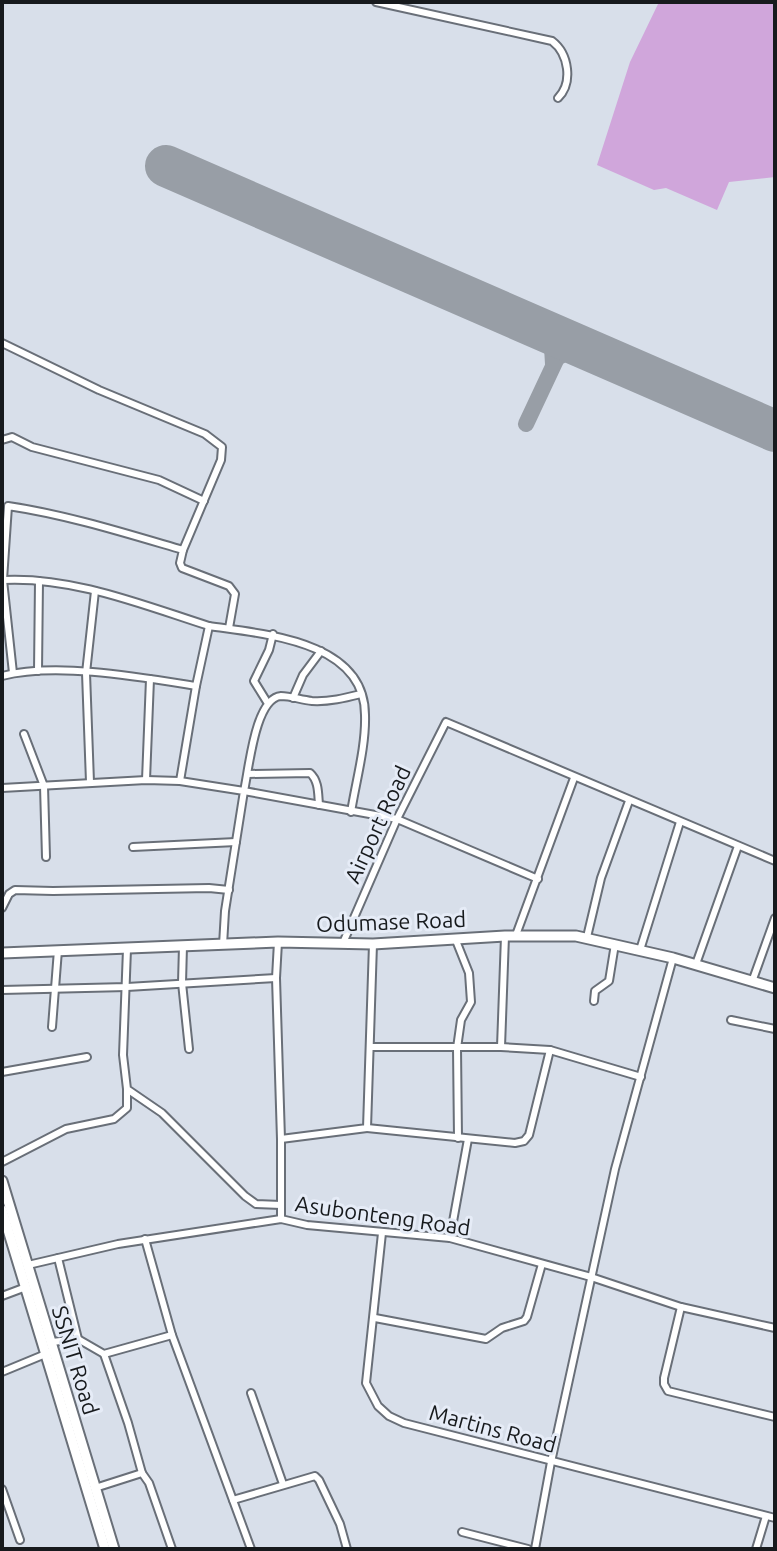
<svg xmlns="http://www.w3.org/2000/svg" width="777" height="1551" viewBox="0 0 777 1551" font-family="Ubuntu,sans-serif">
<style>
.green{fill:#d0a6db}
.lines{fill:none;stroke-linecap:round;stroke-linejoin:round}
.taxiway{stroke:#989ea6;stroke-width:16}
.runway{stroke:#989ea6;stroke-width:42}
.street-casing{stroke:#696f78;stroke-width:10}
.secondary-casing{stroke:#696f78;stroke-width:13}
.street{stroke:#fff;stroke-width:6}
.secondary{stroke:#fff;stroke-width:9}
.labels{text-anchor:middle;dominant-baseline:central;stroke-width:6;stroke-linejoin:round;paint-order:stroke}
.street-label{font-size:22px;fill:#171a1d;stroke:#e6ecf7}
</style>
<rect width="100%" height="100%" fill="#d8dfea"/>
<path class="green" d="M659,2H775V177L729,182L717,210L666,188L654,190L597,165L630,62Z"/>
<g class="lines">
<g class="taxiway">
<path d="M538,328L552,347L553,364"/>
<path d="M526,424L557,358L569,351L587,349"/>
</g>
<path class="runway" d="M166,166L775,431"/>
<defs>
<g id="street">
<path d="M376,2L552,41C569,54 573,83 558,98"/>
<path d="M2,343L99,390L205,434L222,447L221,460L183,550"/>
<path d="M2,440L12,437L32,447L159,480L204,501"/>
<path d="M2,580C72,576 143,605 209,626"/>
<path d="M38,671L39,581"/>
<path d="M13,673L3,580L8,506C68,515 125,533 183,550L180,563L182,568L229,586L235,594L229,628"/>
<path d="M2,676C56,662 140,677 196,686"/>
<path d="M361,694C345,698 329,702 312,701C301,700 291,696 281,696C255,698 249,769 244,791L397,819L538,879"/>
<path d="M293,698L303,675L321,651"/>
<path d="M267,702L254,681L269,650L273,634"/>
<path d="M24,734L44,786L46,857"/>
<path d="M248,774L310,773C319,781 318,794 319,805"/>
<path d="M146,780L150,679"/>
<path d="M180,781L196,686L209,626C262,634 365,640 365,715C366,746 356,781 351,812"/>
<path d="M90,782L86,673L95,591"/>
<path d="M2,788L146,780L180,781L244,791L225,911L223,945"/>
<path d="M133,847L236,842"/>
<path d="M2,908L9,894L15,890L53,891L209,888L229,890"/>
<path d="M516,935L574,778"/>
<path d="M587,937L601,878L629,801"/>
<path d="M455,938L469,973L471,1002L461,1020L457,1048L458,1138"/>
<path d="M278,942L276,978L281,1139"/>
<path d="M343,943L397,819L446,722L775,861"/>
<path d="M183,946L182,983L189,1049"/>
<path d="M127,949L123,1055L127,1089L162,1113L245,1196L256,1204L281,1205"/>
<path d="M640,950L680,822"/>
<path d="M696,964L738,846"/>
<path d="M752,982L775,918"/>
<path d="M2,990L127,987L276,978"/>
<path d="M594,1001L595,991L609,981L615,944"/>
<path d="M731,1020L775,1029"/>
<path d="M52,1027L58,950"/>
<path d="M372,1047H501L550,1050L641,1077"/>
<path d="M501,1047L505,936"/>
<path d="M2,1072L87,1057"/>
<path d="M367,1128L515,1143L524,1141L529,1135L550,1050"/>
<path d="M2,1162L66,1129L114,1119L127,1108V1090"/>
<path d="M281,1219V1139L367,1128L373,944"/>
<path d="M382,1233L366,1383L378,1406L389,1416L404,1423L775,1518"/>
<path d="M450,1238L468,1139"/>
<path d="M145,1239L172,1335L251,1549"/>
<path d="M58,1258L78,1339"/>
<path d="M28,1265L118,1244L281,1219L307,1225L450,1238L591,1277L681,1307L775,1328"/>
<path d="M2,1296L26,1287"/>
<path d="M681,1307L664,1378V1384L668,1391L775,1417"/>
<path d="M375,1318L486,1339L502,1328L524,1321L527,1317L542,1264"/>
<path d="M52,1342L78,1339L104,1354L172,1335"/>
<path d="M104,1354L128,1423L142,1473"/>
<path d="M2,1372L48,1353"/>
<path d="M251,1393L283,1484"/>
<path d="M95,1488L142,1473L149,1483L172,1549"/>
<path d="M2,1489L20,1540"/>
<path d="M233,1500L315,1476L319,1480L340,1524L347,1549"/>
<path d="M462,1532L528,1549"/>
<path d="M535,1549L551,1462L615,1169L673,958"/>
<path d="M756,1549L766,1516"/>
</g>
<g id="secondary">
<path d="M2,953L278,942L373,944L505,936H576L673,958L775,988"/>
<path d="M2,1181L114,1549"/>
<path d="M2,1210L105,1549"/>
</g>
</defs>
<use href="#street" class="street-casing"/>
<use href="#secondary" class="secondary-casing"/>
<use href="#street" class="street"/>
<use href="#secondary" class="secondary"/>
</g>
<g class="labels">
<g class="street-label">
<text transform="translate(377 824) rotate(-65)">Airport Road</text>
<text transform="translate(391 921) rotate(-2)">Odumase Road</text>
<text transform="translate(383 1215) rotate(8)">Asubonteng Road</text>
<text transform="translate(76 1360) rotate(73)">SSNIT Road</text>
<text transform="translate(493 1428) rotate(15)">Martins Road</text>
</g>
</g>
<rect width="777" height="1551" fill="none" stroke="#171a1d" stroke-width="8"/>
</svg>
